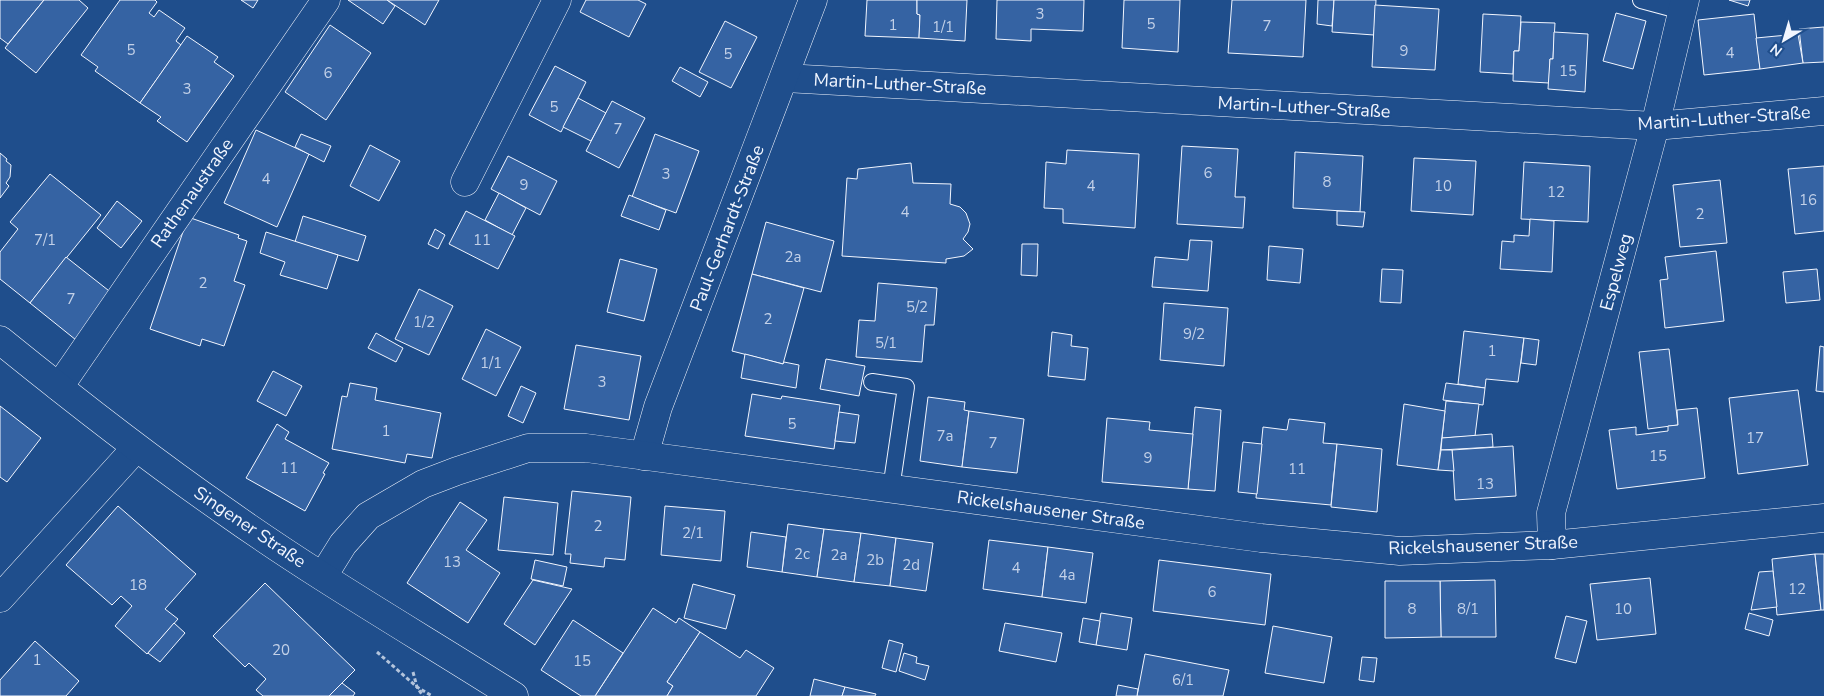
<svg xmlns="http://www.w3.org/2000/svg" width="1824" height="696" viewBox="0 0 1824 696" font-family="'Nunito Sans',sans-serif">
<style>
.building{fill:#3563a3;stroke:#f2f6ff}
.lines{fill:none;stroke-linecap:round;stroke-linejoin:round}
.service-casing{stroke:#f2f6ff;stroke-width:18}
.minor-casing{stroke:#f2f6ff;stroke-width:29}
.tertiary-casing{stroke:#f2f6ff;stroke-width:29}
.path{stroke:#b3c4dc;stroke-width:3;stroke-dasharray:4 2.5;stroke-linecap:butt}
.service{stroke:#1f4e8c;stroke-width:16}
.minor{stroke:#1f4e8c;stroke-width:28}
.tertiary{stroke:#1f4e8c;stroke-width:28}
.labels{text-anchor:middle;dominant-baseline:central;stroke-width:4;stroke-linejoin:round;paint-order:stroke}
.number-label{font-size:15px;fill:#c3d1e8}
.street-label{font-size:18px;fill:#f2f6ff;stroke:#1f4e8c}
</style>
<rect width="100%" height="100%" fill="#1f4e8c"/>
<g class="building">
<path d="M0,0H44L8,44L0,38Z"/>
<path d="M44,0H79L88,8L36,73L5,48Z"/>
<path d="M120,0H155L157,2L149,13L154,17L159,10L185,28L176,41L181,45L140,103L95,71L98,67L81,55Z"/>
<path d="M241,0H258L253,8Z"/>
<path d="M348,0H387L395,6L383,24Z"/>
<path d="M387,0H439L425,25Z"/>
<path d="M586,0H638L646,4L629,37L580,12Z"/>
<path d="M867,0H917V14L920,15L919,38L865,36Z"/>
<path d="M917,0H967L965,41L919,38L920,15L917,14Z"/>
<path d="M997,0H1084L1083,31L1031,29V41L996,39Z"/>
<path d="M1124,0H1180L1178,52L1122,48Z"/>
<path d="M1232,0H1306L1303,57L1228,53Z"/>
<path d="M1318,0H1334L1332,26L1317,24Z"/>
<path d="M1334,0H1376L1374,35L1332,32Z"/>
<path d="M1729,0H1750L1748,6Z"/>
<path d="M1375,5L1439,9L1435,70L1372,67Z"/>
<path d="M1616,13L1646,21L1633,69L1603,61Z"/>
<path d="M1483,14L1521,16L1519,51H1514L1513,74L1480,72Z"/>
<path d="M1754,14L1760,69L1704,75L1698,20Z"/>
<path d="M725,21L757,37L731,88L699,72Z"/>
<path d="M1521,22L1555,23L1553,59H1550L1549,83L1513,81L1514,51H1519Z"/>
<path d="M330,25L371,53L326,120L285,92Z"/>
<path d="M1824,27V62L1803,63L1799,29Z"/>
<path d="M1554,32L1588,34L1585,92L1548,89L1550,59H1553Z"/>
<path d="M1798,34L1803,63L1760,69L1756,38Z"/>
<path d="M187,36L218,57L214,62L234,76L187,142L157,121L161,117L140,103Z"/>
<path d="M555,66L586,82L561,132L529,115Z"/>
<path d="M680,67L708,82L700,97L672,81Z"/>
<path d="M578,98L606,113L591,141L563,127Z"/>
<path d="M612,101L645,118L619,168L586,151Z"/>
<path d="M256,130L309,154L277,227L224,203Z"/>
<path d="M301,134L331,146L324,162L295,147Z"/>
<path d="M655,134L699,151L676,213L632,197Z"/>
<path d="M370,145L400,161L379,201L350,186Z"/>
<path d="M1182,146L1238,149L1235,197H1245L1243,228L1177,224Z"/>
<path d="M1067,150L1139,154L1135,228L1063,223V209L1044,208L1046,162L1066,164Z"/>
<path d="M1295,152L1363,156L1360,212L1293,208Z"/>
<path d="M0,153L7,159L6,161L11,165L10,177L6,183L9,186L0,198Z"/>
<path d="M508,156L557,181L540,215L491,189Z"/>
<path d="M1414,158L1476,161L1473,215L1411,211Z"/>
<path d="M1524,162L1590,166L1588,222L1521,219Z"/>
<path d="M911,163L913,183L951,184L950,204L960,207L966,213L970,224L968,232L963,239L973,249L964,256L946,259V263L842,256L847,178L857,179L858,169Z"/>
<path d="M1824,166V231L1795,234L1788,169Z"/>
<path d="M50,174L101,215L30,303L0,279V252L18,229L10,222Z"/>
<path d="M1720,180L1727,243L1680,247L1673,185Z"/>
<path d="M499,193L526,208L512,235L485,220Z"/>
<path d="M629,195L666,210L659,230L621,216Z"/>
<path d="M117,201L142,221L121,248L97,228Z"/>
<path d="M466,211L515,236L498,269L449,244Z"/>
<path d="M1337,211L1365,212L1363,227L1337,225Z"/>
<path d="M303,216L366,236L358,261L295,242Z"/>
<path d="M188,217L239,235L238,238L247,241L234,281L245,285L224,346L202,339L200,346L150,329Z"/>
<path d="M1530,219L1554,221L1552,272L1500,269L1502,241L1514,242V235L1529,236Z"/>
<path d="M766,222L834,241L821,292L752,274Z"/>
<path d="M435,229L445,235L438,249L428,244Z"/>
<path d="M266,232L338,255L327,289L280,275L285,262L260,253Z"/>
<path d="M1190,240L1212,241L1208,291L1152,287L1155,257L1188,260Z"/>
<path d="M1022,244H1038L1037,276L1021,275Z"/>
<path d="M1269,246L1303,249L1300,283L1267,280Z"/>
<path d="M1716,251L1724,321L1665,328L1660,280L1668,279L1665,257Z"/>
<path d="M66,257L113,294L76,340L30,303Z"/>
<path d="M620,259L657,269L644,321L607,312Z"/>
<path d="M1382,269L1403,270L1401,303L1380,302Z"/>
<path d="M1817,269L1820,300L1786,303L1783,272Z"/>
<path d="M752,274L804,288L783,364L732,351Z"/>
<path d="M878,283L937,288L934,325H925L922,362L856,357L859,320L875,321Z"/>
<path d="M419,289L453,306L429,355L395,339Z"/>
<path d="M1164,303L1228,308L1224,366L1160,360Z"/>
<path d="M486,329L521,347L496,396L462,379Z"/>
<path d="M1464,331L1524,338L1518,382L1486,379L1485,388L1458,384Z"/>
<path d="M1052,332L1072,335L1071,346L1088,348L1085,380L1048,376Z"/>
<path d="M376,333L403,348L396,362L368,348Z"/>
<path d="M1524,338L1539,340L1536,365L1521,363Z"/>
<path d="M576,345L641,356L629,420L564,409Z"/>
<path d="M1820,346L1824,347V392L1816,391Z"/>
<path d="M1669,349L1678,425L1648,429L1639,352Z"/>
<path d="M745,354L783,364L784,362L799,365L796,388L741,378Z"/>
<path d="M826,359L865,366L859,396L820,389Z"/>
<path d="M273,371L302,386L286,416L257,401Z"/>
<path d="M350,383L377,388L375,400L441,413L432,458L407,454L405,463L332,449L342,396L347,397Z"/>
<path d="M1446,383L1485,388L1483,405L1443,400Z"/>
<path d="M521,386L536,393L523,423L508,416Z"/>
<path d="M1798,390L1808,465L1738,474L1729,398Z"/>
<path d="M752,394L781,399L782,396L840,405L834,449L745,436Z"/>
<path d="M928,397L965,402L964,410L969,411L962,467L920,461Z"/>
<path d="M1446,401L1479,404L1475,436L1442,438Z"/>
<path d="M1404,404L1445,411L1438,470L1397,465Z"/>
<path d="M0,406L41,438L7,482L0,477Z"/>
<path d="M1195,407L1221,410L1215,491L1188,489Z"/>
<path d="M1697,408L1705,478L1617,489L1609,430L1636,427V435L1668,431V426L1678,425L1677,410Z"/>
<path d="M969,411L1024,419L1017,473L962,467Z"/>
<path d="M839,412L859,415L855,443L835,441Z"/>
<path d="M1107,418L1150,422L1149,430L1193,434L1188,489L1102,482Z"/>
<path d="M1289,419L1325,423L1323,443L1337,444L1331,505L1256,498L1263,427L1287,430Z"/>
<path d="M277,424L289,432L285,439L329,463L323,473L325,474L305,511L246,478Z"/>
<path d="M1492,434L1493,447L1441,450L1442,438Z"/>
<path d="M1243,442L1262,444L1257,494L1238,492Z"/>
<path d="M1337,444L1382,449L1377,512L1331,507Z"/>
<path d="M1513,446L1516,496L1455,500L1452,450Z"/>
<path d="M1441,450H1452L1454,471L1438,470Z"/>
<path d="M572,491L631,497L625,560L605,558L604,567L570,563L571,554H565Z"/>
<path d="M504,497L558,503L553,555L498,550Z"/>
<path d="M460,502L487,520L466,550L500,573L468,623L407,583Z"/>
<path d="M118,506L196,574L165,609L178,619L147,654L115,626L132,606L121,596L112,605L66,565Z"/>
<path d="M665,506L725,511L721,561L661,555Z"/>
<path d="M788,524L824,529L817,577L782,572Z"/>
<path d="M824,529L861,533L854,582L817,577Z"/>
<path d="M751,532L786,537L782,572L747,567Z"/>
<path d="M861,533L896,538L890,586L854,582Z"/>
<path d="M896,538L933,543L926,591L890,586Z"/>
<path d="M989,540L1048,547L1042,597L983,589Z"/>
<path d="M1048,547L1093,553L1086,603L1042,597Z"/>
<path d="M1815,554L1821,610L1777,615L1772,559Z"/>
<path d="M1815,554H1824V610H1821Z"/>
<path d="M535,560L567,567L563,586L531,579Z"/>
<path d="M1159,560L1271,574L1265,625L1153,611Z"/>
<path d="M1773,571L1777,607L1751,610L1759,572Z"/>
<path d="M1650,578L1656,634L1597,640L1590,584Z"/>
<path d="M533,580L572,589L535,645L504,624Z"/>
<path d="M1495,580L1496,637H1441L1440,581Z"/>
<path d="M1385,581H1440L1441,637L1385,638Z"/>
<path d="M265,583L355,670L329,696H263L256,690L266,679L249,663L245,667L213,636Z"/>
<path d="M693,584L735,595L726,629L684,618Z"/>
<path d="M653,608L676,623L679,618L700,632L667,682L673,686L667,696H595Z"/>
<path d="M1101,613L1132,618L1127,650L1096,645Z"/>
<path d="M1749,613L1773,620L1769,636L1745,629Z"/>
<path d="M1566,616L1587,621L1576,663L1555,658Z"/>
<path d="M1083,618L1100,621L1096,645L1079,642Z"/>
<path d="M573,620L623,653L595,696H581L541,670Z"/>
<path d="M174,623L185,633L160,662L148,653Z"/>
<path d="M1005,623L1062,633L1056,662L999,651Z"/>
<path d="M1273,626L1332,637L1324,683L1265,673Z"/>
<path d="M700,632L740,658L746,650L774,668L756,696H667L673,686L667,682Z"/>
<path d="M889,640L903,644L896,672L882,668Z"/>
<path d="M35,641L79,681L66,696H0V680Z"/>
<path d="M904,653L917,657L916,663L929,666L925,680L899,671Z"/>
<path d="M1145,654L1229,670L1223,696H1137Z"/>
<path d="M1362,657L1377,658L1374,682L1359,680Z"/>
<path d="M814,679L845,687L842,696H810Z"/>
<path d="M342,683L355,693L353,696H329Z"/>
<path d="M1118,685L1138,689L1137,696H1116Z"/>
<path d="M845,687L876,694L875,696H842Z"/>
</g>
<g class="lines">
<defs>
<g id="service">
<path d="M1641,0L1682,11"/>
<path d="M872,382L906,387L891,489"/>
</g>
<g id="minor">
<path d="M785,78L1655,126L1824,111"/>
<path d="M465,182L557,0"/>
<path d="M59,387L326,0"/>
<path d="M644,456L658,407L813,0"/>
<path d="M1552,545L1551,513L1655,126L1685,0"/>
<path d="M323,576L343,544L368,516L423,484L457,471L528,448H586L1261,538L1400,551L1552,545L1824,518"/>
<path d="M0,598L136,448"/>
</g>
<path id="tertiary" d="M0,340C74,400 148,458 226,512C319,578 418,635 514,696"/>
</defs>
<use href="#service" class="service-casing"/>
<use href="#minor" class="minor-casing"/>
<use href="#tertiary" class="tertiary-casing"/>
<g class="path">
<path d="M377,652L417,687L432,696"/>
<path d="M413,672L417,687L423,696"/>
</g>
<use href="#service" class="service"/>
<use href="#minor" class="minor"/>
<use href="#tertiary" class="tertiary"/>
</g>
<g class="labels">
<g class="number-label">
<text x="1040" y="14">3</text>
<text x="1151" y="24">5</text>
<text x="893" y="25">1</text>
<text x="1267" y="26">7</text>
<text x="943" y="27">1/1</text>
<text x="131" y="50">5</text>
<text x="1404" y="51">9</text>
<text x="1730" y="53">4</text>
<text x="728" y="54">5</text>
<text x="1568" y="71">15</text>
<text x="328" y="73">6</text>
<text x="187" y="89">3</text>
<text x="554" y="107">5</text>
<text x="618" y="129">7</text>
<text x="1208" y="173">6</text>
<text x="666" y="174">3</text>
<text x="266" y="179">4</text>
<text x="1327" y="182">8</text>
<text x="524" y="185">9</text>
<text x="1091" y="186">4</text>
<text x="1443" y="186">10</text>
<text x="1556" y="192">12</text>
<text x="1808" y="200">16</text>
<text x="905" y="212">4</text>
<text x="1700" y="214">2</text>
<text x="45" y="240">7/1</text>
<text x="482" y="240">11</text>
<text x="793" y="257">2a</text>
<text x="203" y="283">2</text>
<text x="71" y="299">7</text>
<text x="917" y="307">5/2</text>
<text x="768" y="319">2</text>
<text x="424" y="322">1/2</text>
<text x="1194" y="334">9/2</text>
<text x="886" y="343">5/1</text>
<text x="1492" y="351">1</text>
<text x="491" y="363">1/1</text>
<text x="602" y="382">3</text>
<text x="792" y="424">5</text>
<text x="386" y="431">1</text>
<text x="945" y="436">7a</text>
<text x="1755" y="438">17</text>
<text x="993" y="443">7</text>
<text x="1658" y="456">15</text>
<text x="1148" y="458">9</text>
<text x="289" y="468">11</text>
<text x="1297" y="469">11</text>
<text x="1485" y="484">13</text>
<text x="598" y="526">2</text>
<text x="693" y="533">2/1</text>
<text x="802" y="554">2c</text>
<text x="839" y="555">2a</text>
<text x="875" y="560">2b</text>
<text x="452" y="562">13</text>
<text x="911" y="565">2d</text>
<text x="1016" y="568">4</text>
<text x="1067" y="575">4a</text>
<text x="138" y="585">18</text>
<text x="1797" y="589">12</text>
<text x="1212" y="592">6</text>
<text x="1412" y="609">8</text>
<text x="1468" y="609">8/1</text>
<text x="1623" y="609">10</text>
<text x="281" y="650">20</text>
<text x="37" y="660">1</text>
<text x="582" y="661">15</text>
<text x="1183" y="680">6/1</text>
</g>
<g class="street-label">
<text transform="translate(900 84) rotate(3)">Martin-Luther-Straße</text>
<text transform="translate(1304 107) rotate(3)">Martin-Luther-Straße</text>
<text transform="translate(1724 118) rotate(-4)">Martin-Luther-Straße</text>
<text transform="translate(192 193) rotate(-55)">Rathenaustraße</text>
<text transform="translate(727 228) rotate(-69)">Paul-Gerhardt-Straße</text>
<text transform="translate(1616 272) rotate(-75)">Espelweg</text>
<text transform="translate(1051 510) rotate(8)">Rickelshausener Straße</text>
<text transform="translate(250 527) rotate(34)">Singener Straße</text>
<text transform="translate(1483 545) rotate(-2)">Rickelshausener Straße</text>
</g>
</g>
<g transform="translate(1784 40) rotate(218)" stroke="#1f4e8c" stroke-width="4" paint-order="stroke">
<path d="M0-4L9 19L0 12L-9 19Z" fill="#f2f6ff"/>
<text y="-8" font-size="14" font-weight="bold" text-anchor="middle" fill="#f2f6ff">N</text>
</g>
</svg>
